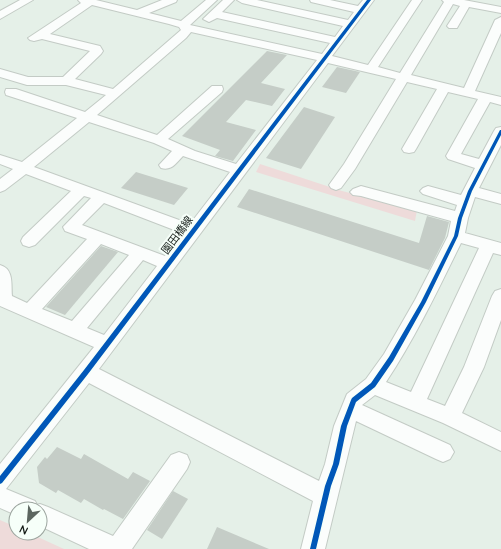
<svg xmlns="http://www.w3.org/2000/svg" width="501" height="549" viewBox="0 0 501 549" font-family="Quicksand,'Noto Sans JP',sans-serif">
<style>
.green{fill:#eedbda}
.building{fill:#c5cdc7}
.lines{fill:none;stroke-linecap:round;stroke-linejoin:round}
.minor-casing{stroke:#c3cbc5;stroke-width:2}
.minor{fill:#fbfdfc;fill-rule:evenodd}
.cycleway-casing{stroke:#f6fff9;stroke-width:3}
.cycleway{fill:#0057b8;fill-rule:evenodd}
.labels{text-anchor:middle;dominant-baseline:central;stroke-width:4;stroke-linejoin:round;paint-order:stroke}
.street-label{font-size:11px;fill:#131b16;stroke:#f6fff9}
</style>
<rect width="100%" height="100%" fill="#e5f0e8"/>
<g class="green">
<path d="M260,164L342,191L417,210L415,221L256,172Z"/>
<path d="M0,520L16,527V533H29L64,549H0Z"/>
</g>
<g class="building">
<path d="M267,51L287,55L261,83L285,89L272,106L246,100L226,122L256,130L233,161L215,156L220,150L182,136Z"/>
<path d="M337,67L360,72L346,93L322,87Z"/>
<path d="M304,107L335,117L301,169L266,158Z"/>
<path d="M136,172L188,188L174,205L121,188Z"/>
<path d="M249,189L419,243L427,216L449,222L445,238L429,270L237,207Z"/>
<path d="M101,246L118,252L65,315L46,307Z"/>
<path d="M57,447L81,459L84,454L128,479L133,472L150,481L123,519L104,509L103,510L84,499L81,503L58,490L56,493L39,483L37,467L45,457L47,459Z"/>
<path d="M173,491L188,499L162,539L147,530Z"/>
<path d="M217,527L269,549H207Z"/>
</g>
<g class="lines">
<defs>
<g id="minor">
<path d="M20,0H33L0,19V11Z"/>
<path d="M78,0H96L137,10L162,0H177L176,2L149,13L181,21L206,0H217L190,25L322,54L330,43L217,18L209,22L203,19L223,0H234L222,12L335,37L343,26L242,3L237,0H257L348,20L354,12L311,2L310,0H330L358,6L363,0H374L332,56L368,65L412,0H422L378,67L400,73L444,2L442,0H464L501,7V13L469,7L457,28H449L447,26L460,6L453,4L411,75L464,88L495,20L501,17V33L475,91L501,97V105L490,102L461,154L479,159L494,131L496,128L501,127V145L479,188L501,194V204L475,197L468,218L465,233L501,243V255L493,253L427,399L445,406L464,367L492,296L495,291L501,289V320L484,367L462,413L501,432V451L443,423L375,395L362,405L450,445L454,452L450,459L443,462L436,459L356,421L325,549H301L313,501L89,383L6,489L35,501L37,505L40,504L48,507L113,536L171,455L179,452L187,455L190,462L187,469L132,549H89L40,526V509H16V515L0,508V464L94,347L0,306V265C14,269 11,284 12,296L27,303L87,239L65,231L63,227L91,198L84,196L35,245L29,247L23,245L21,241L23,237L71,191L26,174L5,190L0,192V179L13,169L0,164V155L22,162L77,118L6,95L5,92L6,89H16L85,112L106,95L66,85H27L0,77V69L28,77H63L90,51L42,39L34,41L30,40L28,38L81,3ZM92,5L169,24L179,27L181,30L113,89L75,79L101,54L103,51L100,46L50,34ZM191,32L317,60L236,164L195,151L168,139L222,92L223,89L222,86H212L157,135L97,115L186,38ZM328,63L396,79L344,164L329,185L331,188L336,190L341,188L355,169L407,82L437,89L402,149L404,152L409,153L414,152L416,149L448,92L478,99L446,156L448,159L475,168L461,195L428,186L423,188L420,191L423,194L457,205L455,211L361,186L353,189L350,192L353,195L361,196L451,221L448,236L415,300L384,354L366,379L347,394L334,426L325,464L319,481L99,369ZM89,122L154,143L172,151L159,165L161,168C172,171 176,163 183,156L230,172L190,224L34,167ZM104,203L182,233L165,256L82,225ZM461,243L479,248L411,392L386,382C415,338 438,290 461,243ZM101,244L129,255L72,321L42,309ZM143,260L157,266L104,335L87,328Z"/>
</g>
</defs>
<use href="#minor" class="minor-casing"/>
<use href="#minor" class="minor"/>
<defs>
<g id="cycleway">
<path d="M367,0H371L88,374L2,483L0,484V476L84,370Z"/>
<path d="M500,130H501V135L472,191L462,218L458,236L426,302L393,361L375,387L356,402L347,426L339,464L331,486L316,549H310L325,486L333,464L341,426L351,400L352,398L371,383L389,357L421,302L454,236L458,218L468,191Z"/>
</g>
</defs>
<use href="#cycleway" class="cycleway-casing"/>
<use href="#cycleway" class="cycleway"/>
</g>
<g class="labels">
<g class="street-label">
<text transform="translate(177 235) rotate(-53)">園田橋線</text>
</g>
</g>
<g transform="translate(28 521) rotate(206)"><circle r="19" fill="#f6fff9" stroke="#9ba49e"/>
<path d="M0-3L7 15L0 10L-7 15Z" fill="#5c6660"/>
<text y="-6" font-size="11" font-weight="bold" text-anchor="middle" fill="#131b16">N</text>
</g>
</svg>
